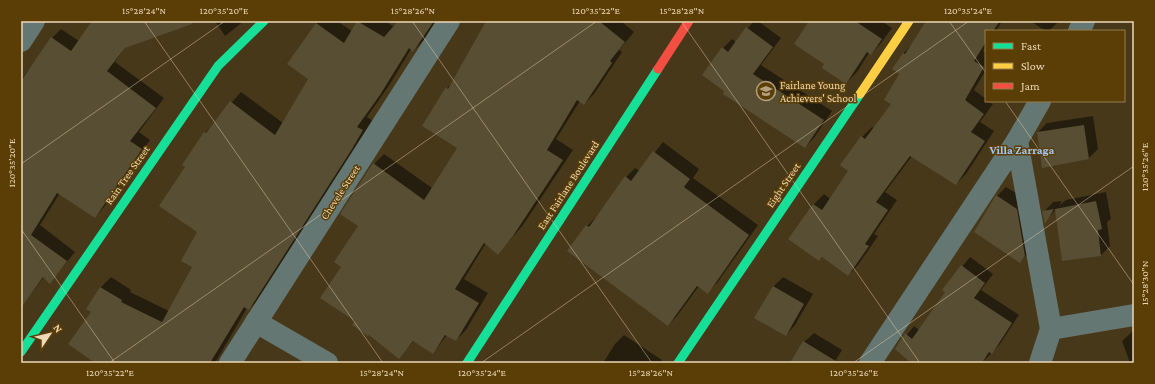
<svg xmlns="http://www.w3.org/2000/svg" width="1155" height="384" viewBox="0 0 1155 384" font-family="'Crimson Pro',serif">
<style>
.shadow{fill:#0007}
.building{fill:#584e33}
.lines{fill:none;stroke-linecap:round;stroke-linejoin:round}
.street{stroke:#657772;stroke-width:22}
.fast{stroke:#16e098;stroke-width:9}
.slow{stroke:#ffcf43;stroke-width:9}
.jam{stroke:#f24e42;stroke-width:9}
.ticks{fill:none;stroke:#edd8b8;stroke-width:1;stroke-opacity:0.45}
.labels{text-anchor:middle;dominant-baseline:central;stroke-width:3;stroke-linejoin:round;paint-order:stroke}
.poi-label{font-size:11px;fill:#edd8b8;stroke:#5b3e06;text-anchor:start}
.street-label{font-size:11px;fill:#edd8b8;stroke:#5b3e06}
.neighbourhood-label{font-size:12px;font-weight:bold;fill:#a4c6f8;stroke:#5b3e06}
.neatline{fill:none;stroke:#edd8b8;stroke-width:1.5}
.ticks-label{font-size:10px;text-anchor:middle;fill:#edd8b8}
</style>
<rect width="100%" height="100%" fill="#47381a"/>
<g class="shadow">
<path d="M93,21H185L127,45L115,62L164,98L139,132L150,140L104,207L95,217L60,193L40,225L75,252L50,282L44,277L21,307V80L52,38L61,29L79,41Z"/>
<path d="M215,21H244L225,36Z"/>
<path d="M319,21H337L352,31L358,21H385L394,27L399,21H436L423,41L413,51L411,49L390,84L367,117L372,120L362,138L259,299L249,309L247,308L215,363H97L92,312L88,309L101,287L111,277L131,290L130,292L169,311L193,266L198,232L186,167L205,133L241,92L283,123L310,84L316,24Z"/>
<path d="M487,21H621L634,32L619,50L622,52L594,94L584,104L580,101L556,139L573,150L523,225L498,254L486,243L464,279L488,293L466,330L456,340L447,335L433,353L414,341L399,357L342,267L359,226L374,164L384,154L432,188L458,147L447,88L453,82Z"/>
<path d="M754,21H758L781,38L761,65L832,111L814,138L805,147L726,91L723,48L732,39L736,42Z"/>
<path d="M810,21H881L892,28L881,43L871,54L869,53L857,72L846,83L826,64Z"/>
<path d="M927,21H1002L996,31H986V46L983,51L986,53V70L974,90L986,99V101L993,104L980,122L994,131L966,174L956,184L912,156L885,192L897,200L874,234L878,236L858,265L848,275L823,257L819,260L789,238L814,204L824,194L830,199L850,171L841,165L862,137L872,127L874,128L892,104L901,74L903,54L911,45Z"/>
<path d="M1030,21H1059L1049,31H1046Z"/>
<path d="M1093,116L1098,149L1089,158L1043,167L1038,132L1047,123Z"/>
<path d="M663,142L699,169L693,178L758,225L717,283L708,292L699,286L677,316L668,325L587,226L596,217L626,177L635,168L640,171Z"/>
<path d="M1006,187L1026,199L1030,252L1020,262L997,196Z"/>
<path d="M1106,192L1111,219L1107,222L1110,246L1101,255L1063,260L1056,209L1045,222L1044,212L1053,202L1062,201L1059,206L1066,200Z"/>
<path d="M970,257L993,274L981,290L1019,315L1000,344L982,363H915L896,348L914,326L919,330L947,292L943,290Z"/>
<path d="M783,277L813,294L795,325L786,335L756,317L774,286Z"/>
<path d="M1134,330V363H1130L1122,341Z"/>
<path d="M814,333L842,350L834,363H791L804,342Z"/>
<path d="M624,335L662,360L661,363H603L615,344Z"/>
</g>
<g class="building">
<path d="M92,21H191L192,24L125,48L107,71L156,108L130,141L142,149L95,218L57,193L31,235L67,261L50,284L43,277L21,308V81L51,37L71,51Z"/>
<path d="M357,21L384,37L398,21H434L413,52L409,48L380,95L357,127L363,130L352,149L249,310L244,307L210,363H95L68,344L91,312L86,309L100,287L122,300L121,302L162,322L192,267L181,261L197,232L159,206L185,167L182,165L204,132L206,133L230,101L275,135L308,79L287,64L316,23L344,43Z"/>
<path d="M486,21H599L625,42L610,61L612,63L584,105L577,100L547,150L563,160L513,236L498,255L484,243L455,289L479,303L456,341L445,335L433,354L413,341L399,359L369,335L368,336L352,325L355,321L320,298L341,267L334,262L358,226L340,214L373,163L424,200L457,148L422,126L446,87L448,89Z"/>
<path d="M809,21H855L882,39L871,55L867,52L846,84L822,68L824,64L794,44Z"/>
<path d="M926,21H1000L993,31H986V42L974,61L984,67L965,100L984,114L971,132L985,141L956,185L910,156L876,202L888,210L865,244L869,246L848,276L822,257L819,261L788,239L813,204L822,210L848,171L840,165L861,136L865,139L891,104L884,100L899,74L892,69L903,53L905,54Z"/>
<path d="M746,27L773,47L753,74L824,120L805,148L723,94L724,91L702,75L722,47L728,52Z"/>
<path d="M1084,125L1089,159L1042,168L1037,132Z"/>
<path d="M653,151L690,179L684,187L749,235L708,294L697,286L668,326L567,251L586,225L589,227L625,176L631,181Z"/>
<path d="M996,195L1017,209L1025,256L1020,263L974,232Z"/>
<path d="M1096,201L1102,229L1098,230L1101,256L1062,261L1055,209Z"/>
<path d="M1054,209L1045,224L1042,211Z"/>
<path d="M961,265L985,283L974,298L1012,323L992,354L989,352L982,363H911L895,349L905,333L912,339L945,292L942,290Z"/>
<path d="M773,286L804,304L786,336L754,318Z"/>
<path d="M803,341L839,363H790Z"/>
</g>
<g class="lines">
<g class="street">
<path d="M1079,31L1084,21"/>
<path d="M21,41L34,21"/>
<path d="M1017,141L1051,329L1040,363"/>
<path d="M256,322L327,363"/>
<path d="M1051,329L1134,315"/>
<path d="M230,363L449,21"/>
<path d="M870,363L1017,141L1040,101"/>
</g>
<g class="fast">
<path d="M21,352L218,66L264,21"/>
<path d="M467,363L658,69"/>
<path d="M678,363L860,94"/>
</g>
<path class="slow" d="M860,94L909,21"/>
<path class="jam" d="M658,69L689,21"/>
</g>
<path class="ticks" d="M144,21L383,363M412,21L652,363M681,21L920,363M949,21L986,73M1005,101L1134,285M21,164L225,21M21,229L115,363M109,363L597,21M481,363L969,21M853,363L1134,166"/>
<defs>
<symbol id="school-ring" viewBox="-11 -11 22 22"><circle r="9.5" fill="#5b3e06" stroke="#b3a081" stroke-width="1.5"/><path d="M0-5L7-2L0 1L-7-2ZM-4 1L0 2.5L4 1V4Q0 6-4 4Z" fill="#b3a081"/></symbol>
</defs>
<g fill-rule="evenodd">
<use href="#school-ring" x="755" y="80" width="22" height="22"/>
</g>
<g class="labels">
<g class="poi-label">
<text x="780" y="85">Fairlane Young<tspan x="780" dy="13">Achievers' School</tspan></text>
</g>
<g class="street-label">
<text transform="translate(127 175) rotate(-55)">Rain Tree Street</text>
<text transform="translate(568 185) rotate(-57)">East Fairlane Boulevard</text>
<text transform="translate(783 185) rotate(-56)">Eight Street</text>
<text transform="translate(340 192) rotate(-57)">Chevele Street</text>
</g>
<g class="neighbourhood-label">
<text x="1022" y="150">Villa Zarraga</text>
</g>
</g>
<rect width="1155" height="384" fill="none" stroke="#5b3e06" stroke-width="44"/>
<rect x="985" y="30" width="140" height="72" fill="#5b3e06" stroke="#957c4d"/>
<rect x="993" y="43" width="20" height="6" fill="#16e098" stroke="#957c4d"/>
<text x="1021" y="50" font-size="12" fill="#edd8b8">Fast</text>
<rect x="993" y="63" width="20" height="6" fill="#ffcf43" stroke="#957c4d"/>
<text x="1021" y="70" font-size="12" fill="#edd8b8">Slow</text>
<rect x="993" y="83" width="20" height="6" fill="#f24e42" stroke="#957c4d"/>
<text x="1021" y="90" font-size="12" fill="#edd8b8">Jam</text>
<g transform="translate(50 334) rotate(55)" stroke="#5b3e06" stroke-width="3" paint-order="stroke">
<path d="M0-3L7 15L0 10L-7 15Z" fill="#edd8b8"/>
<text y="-6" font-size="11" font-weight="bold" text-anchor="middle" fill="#edd8b8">N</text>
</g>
<rect x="22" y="22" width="1111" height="340" class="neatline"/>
<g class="ticks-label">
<text x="144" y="14">15°28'24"N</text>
<text x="224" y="14">120°35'20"E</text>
<text x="413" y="14">15°28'26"N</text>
<text x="596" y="14">120°35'22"E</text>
<text x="682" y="14">15°28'28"N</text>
<text x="968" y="14">120°35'24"E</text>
<text transform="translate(11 163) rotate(-90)" y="4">120°35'20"E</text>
<text transform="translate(1144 167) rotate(-90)" y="4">120°35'26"E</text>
<text transform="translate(1144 283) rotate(-90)" y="4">15°28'30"N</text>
<text x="110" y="376">120°35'22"E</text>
<text x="382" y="376">15°28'24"N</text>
<text x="482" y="376">120°35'24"E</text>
<text x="651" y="376">15°28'26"N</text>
<text x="854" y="376">120°35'26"E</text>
</g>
</svg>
